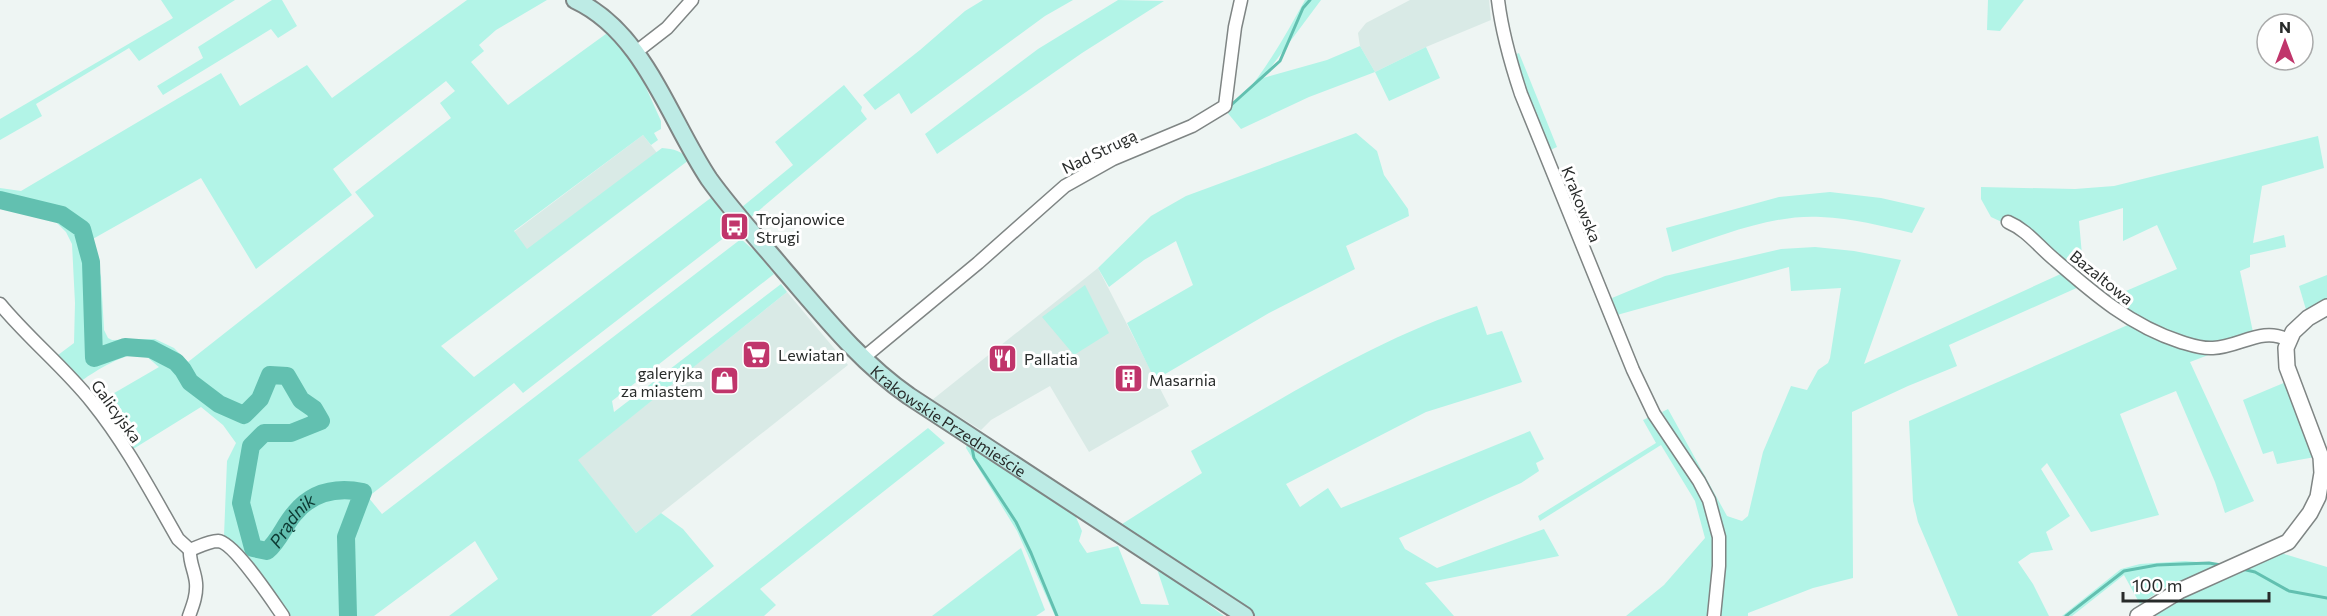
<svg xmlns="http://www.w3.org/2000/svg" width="2327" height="616" viewBox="0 0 2327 616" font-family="Commissioner,sans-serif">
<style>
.built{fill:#d9eae6}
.green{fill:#b2f4e7;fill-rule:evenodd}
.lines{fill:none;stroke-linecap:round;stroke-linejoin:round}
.stream{stroke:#62c0b0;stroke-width:3}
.river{stroke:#62c0b0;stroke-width:18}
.minor-casing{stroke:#7f8584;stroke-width:15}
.tertiary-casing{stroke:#7f8584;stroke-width:18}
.secondary-casing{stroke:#7f8584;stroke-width:20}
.minor{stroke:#fff;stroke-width:12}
.tertiary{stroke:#fff;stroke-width:15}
.secondary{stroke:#bdebe5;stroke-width:16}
.labels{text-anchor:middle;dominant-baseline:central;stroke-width:6;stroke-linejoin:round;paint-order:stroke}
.street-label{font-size:16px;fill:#282b2a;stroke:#fff}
.poi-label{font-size:16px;fill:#282b2a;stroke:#fff;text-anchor:start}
.water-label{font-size:18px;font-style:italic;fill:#0c3932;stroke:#fff}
</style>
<rect width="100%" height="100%" fill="#eef5f3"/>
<g class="built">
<path d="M1410,0H1489L1491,20L1426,47L1375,72L1360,46L1358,33L1366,23Z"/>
<path d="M643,135L657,153L527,250L514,232Z"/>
<path d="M1098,268L1169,406L1089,452L1050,386L991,420L981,430L932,400Z"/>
<path d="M787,292L848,365L636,533L577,460Z"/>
</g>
<g class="green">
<path d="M161,0H235L139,61L129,48L36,104L42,116L0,140V119L173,18Z"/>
<path d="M272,0H282L297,26L278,38L271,29L163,95L157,86L203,58L198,47Z"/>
<path d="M467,0H547L496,30L479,45L484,51L471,62L508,105L610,31L639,72L661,121V129L654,133L658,140L651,145L643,135L514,231L527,249L662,148C674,149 682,151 689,160L441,346L474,377L712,197L734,230L523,393L514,383L368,497L382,514L741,239L758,254L774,274L612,401L614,412L781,284L787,292L578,460L636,533L661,513L683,529L714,566L651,616H449L498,579L475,541L374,616H288L250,563L224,536L227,461L236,443L223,425L201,407L130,451L97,403L159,367C154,363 148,357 143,355C128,350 92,373 80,382L54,358L74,343L75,303L72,244L66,232L53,219L0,205V188L21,191L221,73L240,106L307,65L332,98ZM446,81L455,91L440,103L451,118L355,192L374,216L188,362L174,348L155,339L112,340L108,338L104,330L101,277L91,240L201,178L256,269L352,195L333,169Z"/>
<path d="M983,0H1073L1045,16L911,114L899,93L875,110L863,95L920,50L965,11Z"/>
<path d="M1118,0L1164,1L1082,53L937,154L925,134L1038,49Z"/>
<path d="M1305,0H1321L1263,78L1327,60L1360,46L1375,72L1426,47L1440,78L1389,101L1375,72L1309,97L1241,129L1226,111C1229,103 1237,102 1243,96C1266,70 1288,31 1305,0Z"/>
<path d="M1988,0H2024L2000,31L1987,30Z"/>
<path d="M1519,53L1557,147L1548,151L1514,55Z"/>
<path d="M844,85L862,107L861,111L867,119L750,218L742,207L793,165L775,142Z"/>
<path d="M1356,133L1377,151L1384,175L1408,209L1409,216L1346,246L1355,269L1269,313L1155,380L1127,323L1193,285L1176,241L1144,260L1109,287L1098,268L1151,216L1186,196Z"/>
<path d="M2318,136L2324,168L2262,186L2253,243L2284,235L2286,247L2250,255V267L2240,271L2253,332L2217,345L2187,341L2105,300L2177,269L2157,225L2123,241V208L2079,221L2082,255L2063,263L2004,223L1991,217L1981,199V187L2075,189L2114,186Z"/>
<path d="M1830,192L1881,198L1925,208L1912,233C1882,226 1852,218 1821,217C1771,214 1719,237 1672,252L1666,228L1779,197Z"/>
<path d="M1815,247L1854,251L1901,260L1864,364L2065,272L2081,286L1949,345L1957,366L1908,386L1852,412L1853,578L1813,588L1748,613V616H1720L1723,526L1712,495L1662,412L1668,409L1727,516L1742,521L1748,516L1763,452L1791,386L1807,390L1818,370L1828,363L1830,358L1841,288L1791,291L1789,267L1617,315L1612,298L1665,276L1781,249Z"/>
<path d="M2327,275V302L2307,313L2299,286Z"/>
<path d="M1085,285L1109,333L1074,355L1042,317Z"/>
<path d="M1477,306L1487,335L1502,331L1522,382L1426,412L1286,484L1300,507L1328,488L1341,508L1530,431L1544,459L1536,463L1539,471L1521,483L1399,538L1405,549L1437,568L1544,529L1559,556L1425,583L1454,616H1253L1119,526L1202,473L1191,451C1284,398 1375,339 1477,306Z"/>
<path d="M2130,324L2211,354L2190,362L2254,501L2225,513L2215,482L2176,391L2120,414L2159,515L2091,532L2047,463L2041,469L2070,516L2046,532L2053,550L2031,553L2018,562L2033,584L2049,616H1958L1918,522L1913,501L1909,421Z"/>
<path d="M2286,382L2315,457L2277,464L2273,451L2263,454L2243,400Z"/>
<path d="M1652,416C1674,450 1701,484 1711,524C1717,547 1712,592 1708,616H1626L1664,585L1705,538L1695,501L1661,445L1540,521L1538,516L1656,443L1643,420Z"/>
<path d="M928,428L945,443L760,589L776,605L764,616H690Z"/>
<path d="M967,444L1075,515L1082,531L1079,541L1087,553L1118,546L1141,604L1169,605L1156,566L1224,616H1055L1017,531L966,448Z"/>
<path d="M1021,548L1045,610L1036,616H932Z"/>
<path d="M2281,553L2327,567V616H2151L2169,602Z"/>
<path d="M2185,561L2224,564L2166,587L2140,604L2124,575L2072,616H2062L2121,569L2140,564Z"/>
</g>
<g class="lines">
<g class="stream">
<path d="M1229,107L1280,61L1303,8L1310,0"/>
<path d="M972,448L974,458L1016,522L1031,553L1057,616"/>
<path d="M2242,569L2255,572L2289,591L2327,598"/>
<path d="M2066,616L2124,571L2157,565L2209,563L2221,565"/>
</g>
<path class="river" id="s1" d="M0,200L62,215L82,229L91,262L94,358L125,347L151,349L176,362L183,370L190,382L219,404L244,415L260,399L270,375L287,376L301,400L314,409L321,421L291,433H264L251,446L241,503L253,548L267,551C280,540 284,525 295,513C313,491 337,487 363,492L346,537L348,616"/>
<defs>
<g id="minor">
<path d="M1498,0C1502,33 1511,64 1521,94L1633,370L1654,414L1699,481L1709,500L1719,537V566L1714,616"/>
<path d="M636,52L667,28L692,0"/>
<path d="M2008,222C2027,230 2039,247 2055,260C2094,294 2131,326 2181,342C2191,345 2202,349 2213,348C2240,347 2262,326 2288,340"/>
<path d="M0,304C29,339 64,367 92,402C126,444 151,492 178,539L190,550"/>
<path d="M862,359L978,263L1065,186L1113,159L1192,126L1225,106L1235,27L1241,0"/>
<path d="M190,550C198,547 209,541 218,541C234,542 273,602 283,616"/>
<path d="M189,616C193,605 197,595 196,583C195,571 189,562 190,550"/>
</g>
<path id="tertiary" d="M2138,616L2179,591L2288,542L2310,513L2318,497L2322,473L2321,457L2287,367L2286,348L2293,332L2308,318L2327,307"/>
<g id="secondary">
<path id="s2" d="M575,0C644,32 669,119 709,179C732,211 759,240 784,270C823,315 860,362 909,396L1245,616"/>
</g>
</defs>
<use href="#minor" class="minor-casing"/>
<use href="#tertiary" class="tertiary-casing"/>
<use href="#secondary" class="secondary-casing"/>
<use href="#minor" class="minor"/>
<use href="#tertiary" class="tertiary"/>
<use href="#secondary" class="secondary"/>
</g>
<defs>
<symbol id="bus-square" viewBox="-11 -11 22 22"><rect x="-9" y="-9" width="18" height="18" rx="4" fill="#c0356b" stroke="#fff"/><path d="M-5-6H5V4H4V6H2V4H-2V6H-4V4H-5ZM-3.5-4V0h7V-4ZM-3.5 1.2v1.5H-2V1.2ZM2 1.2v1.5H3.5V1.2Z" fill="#fff"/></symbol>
<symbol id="supermarket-square" viewBox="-11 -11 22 22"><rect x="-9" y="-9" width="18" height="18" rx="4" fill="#c0356b" stroke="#fff"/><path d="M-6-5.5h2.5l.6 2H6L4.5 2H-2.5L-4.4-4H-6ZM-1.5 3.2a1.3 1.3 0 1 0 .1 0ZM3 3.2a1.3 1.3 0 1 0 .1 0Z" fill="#fff"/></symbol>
<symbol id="restaurant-square" viewBox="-11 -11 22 22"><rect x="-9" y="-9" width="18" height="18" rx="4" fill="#c0356b" stroke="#fff"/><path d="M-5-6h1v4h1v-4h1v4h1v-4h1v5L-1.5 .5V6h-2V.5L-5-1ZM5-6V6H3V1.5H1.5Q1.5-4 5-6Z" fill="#fff"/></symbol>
<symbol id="building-square" viewBox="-11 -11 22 22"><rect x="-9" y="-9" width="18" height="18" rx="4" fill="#c0356b" stroke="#fff"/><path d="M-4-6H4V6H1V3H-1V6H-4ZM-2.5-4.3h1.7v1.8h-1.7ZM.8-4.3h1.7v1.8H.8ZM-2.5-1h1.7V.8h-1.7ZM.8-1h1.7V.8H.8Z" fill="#fff"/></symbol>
<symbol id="shop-square" viewBox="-11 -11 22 22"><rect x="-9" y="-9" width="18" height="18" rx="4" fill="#c0356b" stroke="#fff"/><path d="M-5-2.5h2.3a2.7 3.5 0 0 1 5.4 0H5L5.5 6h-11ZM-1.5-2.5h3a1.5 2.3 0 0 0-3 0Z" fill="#fff"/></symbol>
</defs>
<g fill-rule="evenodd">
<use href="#bus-square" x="718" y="210" width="33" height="33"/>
<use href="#supermarket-square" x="740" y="338" width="33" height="33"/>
<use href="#restaurant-square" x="986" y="342" width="33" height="33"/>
<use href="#building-square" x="1112" y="362" width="33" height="33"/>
<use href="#shop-square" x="708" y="364" width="33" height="33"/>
</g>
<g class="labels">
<g class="street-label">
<text transform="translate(1099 151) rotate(-26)">Nad Strugą</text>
<text transform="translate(1582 204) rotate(68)">Krakowska</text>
<text transform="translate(2102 277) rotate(39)">Bazaltowa</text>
<text transform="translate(117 411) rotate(54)">Galicyjska</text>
<text stroke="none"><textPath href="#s2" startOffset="570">Krakowskie Przedmieście</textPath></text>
</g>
<g class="poi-label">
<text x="756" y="218">Trojanowice<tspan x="756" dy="18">Strugi</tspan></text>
<text x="778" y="354">Lewiatan</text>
<text x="1024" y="358">Pallatia</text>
<text x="703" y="372" text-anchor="end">galeryjka<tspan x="703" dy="18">za miastem</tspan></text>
<text x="1149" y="379">Masarnia</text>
</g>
<g class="water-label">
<text stroke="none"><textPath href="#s1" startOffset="753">Prądnik</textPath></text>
</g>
</g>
<g transform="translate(2285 42)"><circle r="28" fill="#ffffff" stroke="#a9aaaa" stroke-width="1.5"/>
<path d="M0-4.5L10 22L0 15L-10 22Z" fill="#c0356b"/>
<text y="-9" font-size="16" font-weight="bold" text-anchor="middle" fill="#282b2a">N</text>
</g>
<path d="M2123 592v9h146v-9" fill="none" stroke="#282b2a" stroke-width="3"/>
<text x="2132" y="592" font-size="18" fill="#282b2a" stroke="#ffffff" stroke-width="4.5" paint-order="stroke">100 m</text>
</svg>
